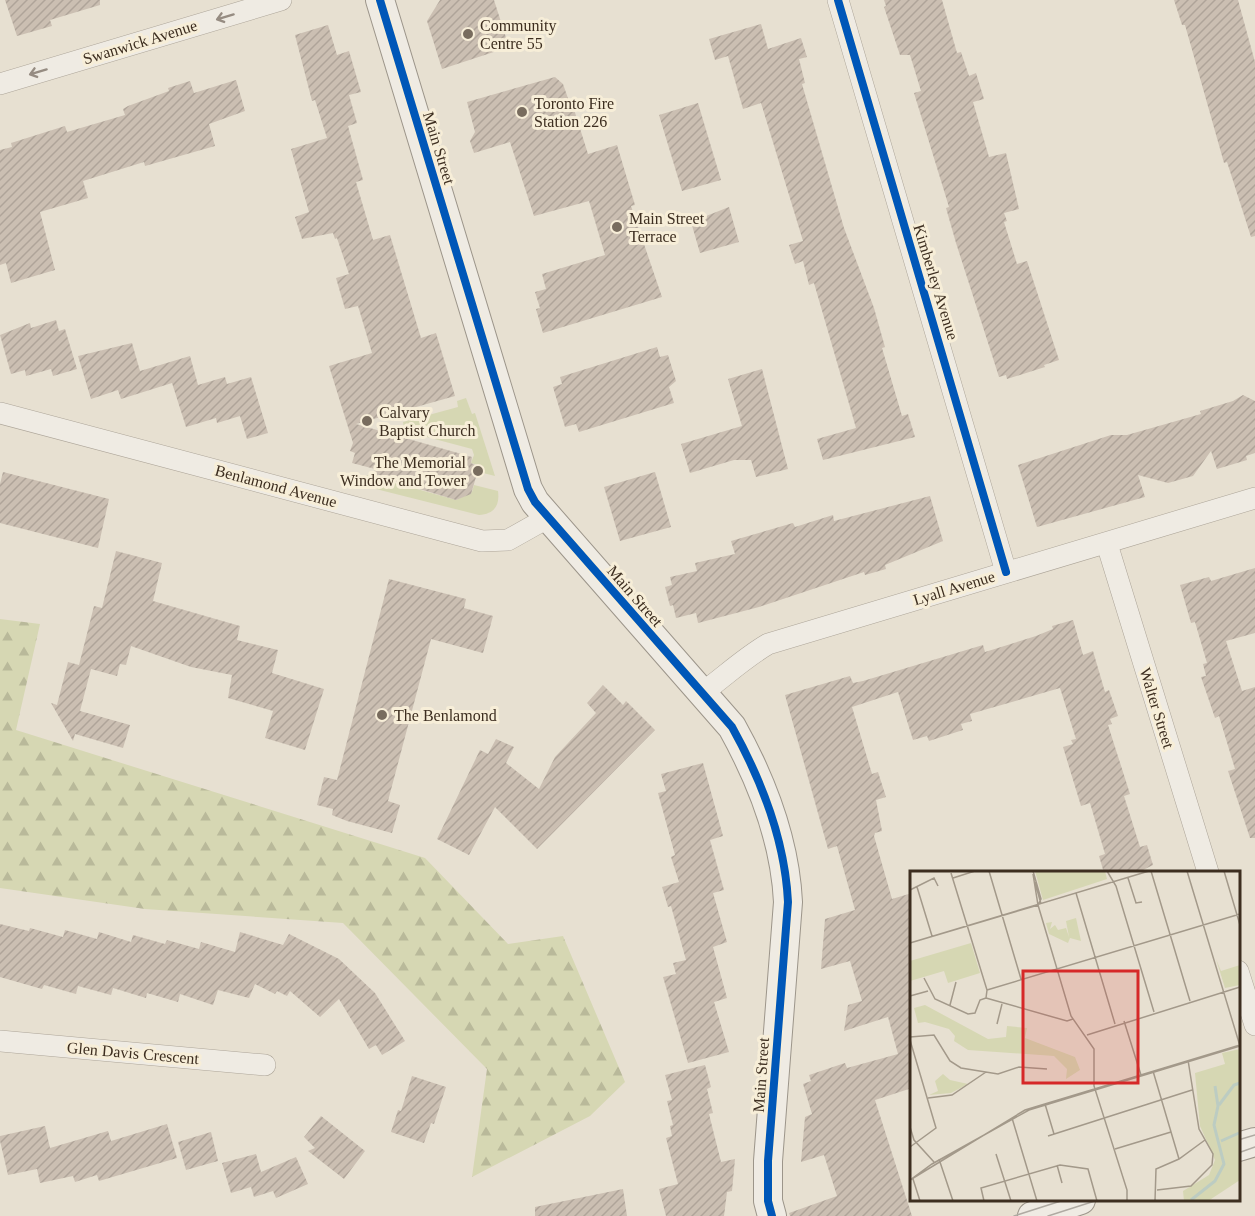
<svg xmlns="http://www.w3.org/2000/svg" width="1255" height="1216" viewBox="0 0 1255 1216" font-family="'Times New Roman',serif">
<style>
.grass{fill:#d6d7b3}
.forest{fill:url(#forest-firs)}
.building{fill:url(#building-hatch)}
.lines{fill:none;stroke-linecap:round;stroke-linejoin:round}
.street-casing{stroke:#ada599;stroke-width:22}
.secondary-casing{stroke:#9c958a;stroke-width:30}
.street{stroke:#efebe3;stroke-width:21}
.secondary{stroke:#efebe3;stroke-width:28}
.tram{stroke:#afaaa2;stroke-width:1.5}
.cycleway-casing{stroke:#f7eed8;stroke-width:11}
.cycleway{stroke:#0057b8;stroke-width:8}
.oneway{stroke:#968c82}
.poi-dot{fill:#786c5e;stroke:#f7eed8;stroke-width:2}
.labels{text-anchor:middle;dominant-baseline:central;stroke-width:6;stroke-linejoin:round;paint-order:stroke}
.poi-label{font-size:16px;fill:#3d2e20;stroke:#f7eed8;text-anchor:start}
.street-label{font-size:16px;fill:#3d2e20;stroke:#f7eed8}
.inset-river{fill:none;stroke:#bcccc2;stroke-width:3}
.inset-road{fill:none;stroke:#a3998a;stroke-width:1.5}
.view{fill:#d62828;fill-opacity:0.15;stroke:#d62828;stroke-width:3}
.inset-edge{fill:none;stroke:#3d2e20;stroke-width:3}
</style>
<defs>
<pattern id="forest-firs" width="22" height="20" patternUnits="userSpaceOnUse" patternTransform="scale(1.5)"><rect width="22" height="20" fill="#d6d7b3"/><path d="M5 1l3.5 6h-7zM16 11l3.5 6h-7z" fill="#b9b99a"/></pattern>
<pattern id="building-hatch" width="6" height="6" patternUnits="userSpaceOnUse" patternTransform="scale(1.5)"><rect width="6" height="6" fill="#cbbfb2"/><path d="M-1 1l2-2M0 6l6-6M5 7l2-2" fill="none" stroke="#afa499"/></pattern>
</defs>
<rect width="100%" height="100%" fill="#e7e0d1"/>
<g class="grass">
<path d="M466,398L472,414L475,413L495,476L483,473L484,467L471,463L474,455L472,449L397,429L404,427L403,422L458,407L457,401Z"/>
<path d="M367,475L456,500L472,492L474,485L498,491C500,506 494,514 479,515L364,486Z"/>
</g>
<path class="forest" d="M0,619L40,624L16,730L425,858L508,944L563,936L625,1082L590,1116L472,1177L487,1069L343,923L145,909L0,888Z"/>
<g class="building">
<path d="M5,0H100V5L50,20L52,26L17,36Z"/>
<path d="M440,0H494L509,47L442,69L427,21Z"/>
<path d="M884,0H942L957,53L961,52L969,76L976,73L984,99L973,102L989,157L1006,153L1019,209L1004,213L1007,221L1004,222L1017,264L1027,261L1059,360L1044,365L1045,367L1007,379L1006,375L999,377L956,243L946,208L949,207L914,93L921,91L910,55H900L884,7L886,6Z"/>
<path d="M1174,0H1238L1255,62V236L1251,237L1227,162L1224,163L1185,25H1182Z"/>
<path d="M761,24L768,49L801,38L807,57L799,59L805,83L802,84L844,228L874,308L885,347L882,348L902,416L908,414L915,437L823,460L817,439L856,428L814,283L809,285L803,261L795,264L789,245L803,241L761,103L743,109L728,56L715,60L709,39Z"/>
<path d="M328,25L337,55L349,51L361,92L349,95L357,123L348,126L363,180L356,182L373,240L390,235L421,338L436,333L455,396L356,424L472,457L471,463L479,467L471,494L456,500L373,475L375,469L352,463L355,453L350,451L353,443L329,366L372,353L358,306L345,309L336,278L349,274L337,238L335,239L333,233L302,239L295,217L309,212L291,149L327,138L315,100L312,101L295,35Z"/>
<path d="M555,77L563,84L570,104L572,103L588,154L617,145L635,205L631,206L662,297L543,333L536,309L540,308L535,292L546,289L542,274L605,255L589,201L534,216L510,142L474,153L470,141L475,132L467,102Z"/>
<path d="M236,80L245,111L209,124L215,146L145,166L144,162L83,181L88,198L40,212L55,270L11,283L6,263L0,265V150L12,147L11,143L65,126L67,132L125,115L123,109L128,106L169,91L168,88L190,81L194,93Z"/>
<path d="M698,103L721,180L682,191L659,115Z"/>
<path d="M729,207L739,242L700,253L691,222Z"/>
<path d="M56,320L59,331L65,329L77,369L53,376L51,369L26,376L25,370L11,374L0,335L30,323L31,328Z"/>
<path d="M132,343L140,371L190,356L198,385L225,377L227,384L251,377L268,433L247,439L240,416L217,423L216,418L186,427L172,383L121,399L118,390L91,399L78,356Z"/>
<path d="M657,347L660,357L668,355L676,381L669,387L674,403L579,432L576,424L565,427L553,387L562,384L560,377Z"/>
<path d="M762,369L788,469L756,477L751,460H734L690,473L681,444L742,426L728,379Z"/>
<path d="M1243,395L1255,401V453L1246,456L1247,460L1217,469L1211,451L1193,476L1168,483L1138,475L1145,497L1037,527L1018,465L1111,435H1127L1201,414L1200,411L1233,401Z"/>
<path d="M3,472L109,499L98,548L0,523V484Z"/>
<path d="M655,472L671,527L620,541L604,487Z"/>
<path d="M930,496L943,541L885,565L886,569L865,575L864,572L759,607L698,623L696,613L676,618L673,605L670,606L665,587L672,585L670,577L697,571L695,563L735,554L731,541L793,523L795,527L833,515L834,521Z"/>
<path d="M116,551L162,563L153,601L240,626L237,640L278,650L272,673L324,689L305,750L265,738L273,711L228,698L232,675L191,667L131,646L126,665L120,664L117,676L91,669L80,711L130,725L123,748L75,734L73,741L51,703L57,705L68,662L79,665L94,606L102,608Z"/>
<path d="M1255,568V633L1226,641L1242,691L1255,687V838H1250L1228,771L1235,769L1219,716L1215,718L1201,677L1206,676L1203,664L1207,663L1195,622L1191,623L1180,585L1209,577L1211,581Z"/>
<path d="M389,579L466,599L464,608L493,616L483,653L431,639L388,801L400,805L392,833L347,821L332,815L333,809L317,805L324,777L337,780Z"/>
<path d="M1073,620L1083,655L1093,651L1105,692L1109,690L1118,716L1110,719L1112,724L1108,725L1130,794L1124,796L1140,847L1147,845L1153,865L1137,873H1104L1099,856L1105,854L1090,803L1081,806L1063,747L1073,744L1071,740L1076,739L1060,688L970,714L972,721L961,724L963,730L929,741L927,736L913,740L898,692L852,707L872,774L878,772L886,797L876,800L882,831L875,833L874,836L892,899L912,893V1088L875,1100L912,1216H790L789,1213L837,1196L824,1155L801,1162L805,1117L812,1114L803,1084L811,1081L809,1075L845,1063L847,1068L898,1054L888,1017L844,1031L848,1005L862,1001L850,961L821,969L825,919L855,910L837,846L828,849L785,695L850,676L853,683L863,681L983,645L985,652L1036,636L1053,629L1052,626Z"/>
<path d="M603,685L623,705L626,701L655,730L537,849L495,807L469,855L437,839L480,750L488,754L496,739L514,747L506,763L539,789L555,757L596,713L587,703Z"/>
<path d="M703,763L723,836L710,840L724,890L713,893L727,942L713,947L727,998L714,1002L729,1052L688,1063L663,977L676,974L673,963L686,960L671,906L668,907L662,887L679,882L671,857L675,855L658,793L666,791L661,774Z"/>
<path d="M0,924L29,931L30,928L63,937L65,930L97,939L99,932L131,942L133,935L165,944L167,940L199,949L201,942L235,952L240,932L283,945L289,934L339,959L375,993L405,1041L382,1055L376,1045L369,1049L339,999L320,1017L290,991L287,996L277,991L275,994L255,984L249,998L218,990L213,1005L180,994L178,1002L147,993L146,998L113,988L111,995L78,986L76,994L44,985L42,989L0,977Z"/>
<path d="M705,1065L711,1087L707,1089L713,1113L709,1114L721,1162L735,1159L732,1191L727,1192L724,1216H666L659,1189L678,1184L666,1138L672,1136L670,1126L673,1125L667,1101L672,1100L665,1075Z"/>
<path d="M412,1076L446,1087L434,1124L431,1123L424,1143L391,1132L398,1110L401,1111Z"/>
<path d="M321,1116L365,1151L344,1179L308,1151L315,1148L304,1137Z"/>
<path d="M167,1124L177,1158L99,1181L97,1175L75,1182L73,1176L40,1183L37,1169L8,1175L0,1141V1136L45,1126L50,1148L108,1131L111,1141Z"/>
<path d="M211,1132L218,1161L186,1170L178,1142Z"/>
<path d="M256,1154L261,1172L296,1157L308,1184L276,1198L273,1191L254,1197L251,1187L231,1193L222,1163Z"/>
<path d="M623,1189L627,1216H535V1207Z"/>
</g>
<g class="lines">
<defs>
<g id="street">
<path d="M838,0L1006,572"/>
<path d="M0,84L281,0"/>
<path d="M0,413L482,541L508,540L549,517"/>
<path d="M1107,544L1208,872"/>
<path d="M702,693C724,677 744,658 768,644L1255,498"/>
<path d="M1238,971L1255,1025"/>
<path d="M0,1041L265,1065"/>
</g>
<g id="secondary">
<path d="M380,0L528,489L535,502L732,727C762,781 785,840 788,902L768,1161V1201L772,1216"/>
<path d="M1238,1147L1255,1142"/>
<path d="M1032,1216L1081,1200"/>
</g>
</defs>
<use href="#street" class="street-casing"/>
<use href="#secondary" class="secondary-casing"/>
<use href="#street" class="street"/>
<use href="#secondary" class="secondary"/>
<g class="tram">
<path d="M1238,1140L1255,1135"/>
<path d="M1238,1153L1255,1147"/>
<path d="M1014,1216L1064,1200"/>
<path d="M1048,1216L1098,1200"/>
</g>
<defs>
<g id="cycleway">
<path d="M380,0L528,489L535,502L732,727C762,781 785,840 788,902L768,1161V1201L772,1216"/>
<path d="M838,0L1006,572"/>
</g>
</defs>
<use href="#cycleway" class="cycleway-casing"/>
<use href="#cycleway" class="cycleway"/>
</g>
<defs><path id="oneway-shaft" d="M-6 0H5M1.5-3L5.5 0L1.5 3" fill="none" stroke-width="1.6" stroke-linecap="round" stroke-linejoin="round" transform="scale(1.5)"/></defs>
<g class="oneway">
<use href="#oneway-shaft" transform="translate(225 17) rotate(163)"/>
<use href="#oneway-shaft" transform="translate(38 72) rotate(163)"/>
</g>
<g class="poi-dot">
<circle cx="468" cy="34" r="6"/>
<circle cx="522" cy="112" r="6"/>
<circle cx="617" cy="227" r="6"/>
<circle cx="367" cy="421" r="6"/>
<circle cx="478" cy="471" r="6"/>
<circle cx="382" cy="715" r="6"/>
</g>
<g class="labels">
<g class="poi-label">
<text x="480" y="25">Community<tspan x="480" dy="18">Centre 55</tspan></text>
<text x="534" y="103">Toronto Fire<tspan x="534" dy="18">Station 226</tspan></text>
<text x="629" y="218">Main Street<tspan x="629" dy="18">Terrace</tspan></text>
<text x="379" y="412">Calvary<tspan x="379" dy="18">Baptist Church</tspan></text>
<text x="466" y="462" text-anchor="end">The Memorial<tspan x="466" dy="18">Window and Tower</tspan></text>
<text x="394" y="715">The Benlamond</text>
</g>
<g class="street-label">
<text transform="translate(140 42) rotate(-17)">Swanwick Avenue</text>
<text transform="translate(439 148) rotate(73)">Main Street</text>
<text transform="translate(936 282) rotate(73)">Kimberley Avenue</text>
<text transform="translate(276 486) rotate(15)">Benlamond Avenue</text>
<text transform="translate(954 588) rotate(-17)">Lyall Avenue</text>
<text transform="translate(635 596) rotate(49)">Main Street</text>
<text transform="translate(1157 708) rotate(73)">Walter Street</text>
<text transform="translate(133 1053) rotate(5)">Glen Davis Crescent</text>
<text transform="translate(761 1075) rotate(-86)">Main Street</text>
</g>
</g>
<g transform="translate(910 871)">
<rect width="330" height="330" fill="#e7e0d1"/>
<path d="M166,47L171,70L160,67L158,72L139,63L136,52L142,51L140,58L145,54L148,59L156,57L159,66L156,50ZM306,88L311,100L330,94V114L315,117Z" fill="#d6d7b3"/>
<path d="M15,134L78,168L96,166L97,155L117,157L115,167L165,186L170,199L156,208L157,198L144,185L58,179L44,170L45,165L39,158L15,151L8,152L4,137ZM330,178V309L298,330H274L273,320L299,304L305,289L290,255L285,202L315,193L312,182Z" fill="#d6d7b3"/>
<path d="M125,0H195L197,8L133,29ZM61,72L70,102L38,112L34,100L0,110V90ZM33,203L40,209L58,213L41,222L19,224L28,220L25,210Z" fill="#d6d7b3"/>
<path class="inset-river" d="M309,234L324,214L330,212M311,270L329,262M281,329L305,310L314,293L304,254L308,235L305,215"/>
<path class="inset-road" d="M79,0L111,108M197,0L206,15L244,141M241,0L280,130M277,0L330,175M314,0L330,54M41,2L77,119L76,127M123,3L128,34L161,145L184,178V215L217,319V330M43,7L65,0M218,7L226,32L232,31M125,11L131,33M7,16L22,65M0,19L24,7L28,15M166,22L205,153M0,72L239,0M0,72L128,34L131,28L123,0M14,107L25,128L58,143L65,142L70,129L76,127M77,119L330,43M0,125L18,120M76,127L157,150L163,148M40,134L46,111M214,150L231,204M87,153L92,133M177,164L330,116M0,166L24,164L40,190L51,197L88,203L109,196L137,198M0,169L26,257L0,276M243,200L269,288M18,227L42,224L76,201M135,233L144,263M102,247L127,330M0,256L4,269L24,291M138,265L282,219M205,278L261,261M86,283L101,330M29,288L43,330M147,294L152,312M3,308L10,330M0,309L115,239L330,174M0,309L22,293L119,239L330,175M247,319L281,315L302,294L303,283L289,258L278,189M74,330L71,317L150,294L178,298L187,330M245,330L246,298L269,288L295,269"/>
<path class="view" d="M113,100H228V212H113Z"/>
<rect width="330" height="330" class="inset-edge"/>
</g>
</svg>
